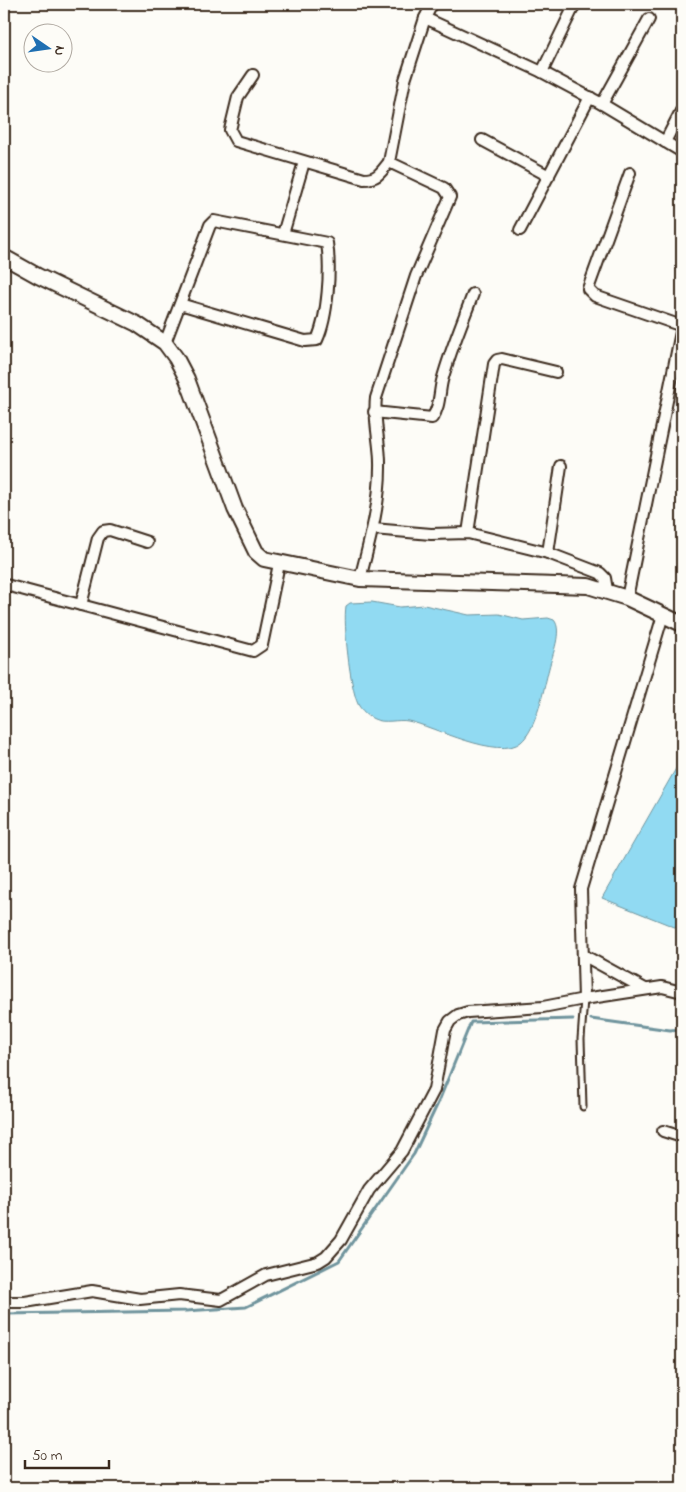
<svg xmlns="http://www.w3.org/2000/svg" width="686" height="1492" viewBox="0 0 686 1492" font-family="'Indie Flower',sans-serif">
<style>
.water{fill:#91daf2;stroke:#6f949d}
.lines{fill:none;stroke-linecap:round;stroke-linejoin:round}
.stream{stroke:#6f949d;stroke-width:3}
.lane-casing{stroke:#3b2a1e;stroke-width:9}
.street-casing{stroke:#3b2a1e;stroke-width:14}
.secondary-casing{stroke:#3b2a1e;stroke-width:18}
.lane{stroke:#fdfcf7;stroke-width:5}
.street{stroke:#fdfcf7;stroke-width:10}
.secondary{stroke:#fdfcf7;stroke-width:14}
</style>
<rect width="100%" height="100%" fill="#fdfcf7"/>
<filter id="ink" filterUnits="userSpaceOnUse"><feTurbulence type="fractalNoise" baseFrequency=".02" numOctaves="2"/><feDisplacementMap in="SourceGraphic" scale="10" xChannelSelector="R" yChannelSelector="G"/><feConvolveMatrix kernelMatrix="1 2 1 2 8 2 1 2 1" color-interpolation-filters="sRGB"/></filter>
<g filter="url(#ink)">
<g class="water">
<path d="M372,602L400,607L424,605L469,615L499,614L523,620L548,618L554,620C563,630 552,656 549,668C544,687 537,729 521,742C499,761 433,726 408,721C398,719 384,724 374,719C369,717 360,709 358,704C350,687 343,624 346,606L350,603Z"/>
<path d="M682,758V930L602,898Z"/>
</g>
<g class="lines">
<g class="stream">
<path d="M591,1019L670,1030L682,1029"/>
<path d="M4,1314L186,1311L246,1307L339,1261L414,1154L439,1101L471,1022L573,1019"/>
</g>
<defs>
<path id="lane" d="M583,1107L581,1039L584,999"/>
<g id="street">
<path d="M425,18L542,72L602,104"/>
<path d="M649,19L602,104L682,152"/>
<path d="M542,72L575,4"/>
<path d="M253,75L238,97L230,130L236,141L364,179C378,179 381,172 389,162"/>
<path d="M482,140L549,176"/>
<path d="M665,142L682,109"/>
<path d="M630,173L588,289L595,296L682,326"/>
<path d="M520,230L590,97"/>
<path d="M283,234L304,162"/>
<path d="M165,343L210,225L214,221L327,243C331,269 328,316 317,340L305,341L180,304"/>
<path d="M374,412L432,418C440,407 439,394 442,381C450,351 462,323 473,294"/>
<path d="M561,466L548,553L600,573L605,578L607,590"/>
<path d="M373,529L431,534L468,533L548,553"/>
<path d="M468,533L494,364L497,360L502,359L556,372"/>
<path d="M360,579C369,543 380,505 380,468C381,444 373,422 376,398L416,276L450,197L444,188L389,162L405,80L425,18L432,4"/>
<path d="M6,585L253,651L262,645L279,564"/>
<path d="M627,598L682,327"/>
<path d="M81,605L98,538L103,531L110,530L147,542"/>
<path d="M663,615L581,889L584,999L662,987L682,992"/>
<path d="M583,955L645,989"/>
<path d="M663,1131L682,1137"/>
<path d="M4,1302H25L92,1291L140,1299L179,1295L221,1300L266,1275L318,1262L326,1257L341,1240L369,1190L402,1151L434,1090L445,1030L450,1021L458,1015L468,1012L543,1007L584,999"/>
</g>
<path id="secondary" d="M4,257L38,276L137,324L165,343L176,358L187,379L235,509L256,552L264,559L360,579L588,586L627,598L682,624"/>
</defs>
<use href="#lane" class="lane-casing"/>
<use href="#street" class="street-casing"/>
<use href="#secondary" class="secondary-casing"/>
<use href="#lane" class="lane"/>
<use href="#street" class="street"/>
<use href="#secondary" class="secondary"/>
</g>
</g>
<rect width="686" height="1492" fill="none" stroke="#fdfcf7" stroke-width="20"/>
<rect x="10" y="10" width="666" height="1472" fill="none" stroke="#3b2a1e" stroke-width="2" filter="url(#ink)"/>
<g transform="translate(48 48) rotate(103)"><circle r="24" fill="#fdfcf7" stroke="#afa8a0"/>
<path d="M0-4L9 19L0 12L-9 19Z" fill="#1f6fb2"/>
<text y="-8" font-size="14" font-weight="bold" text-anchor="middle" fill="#3b2a1e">N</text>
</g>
<path d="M25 1460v8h84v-8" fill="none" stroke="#3b2a1e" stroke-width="2.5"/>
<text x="32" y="1460" font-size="15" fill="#3b2a1e" stroke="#fdfcf7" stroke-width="4" paint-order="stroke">50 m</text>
</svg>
